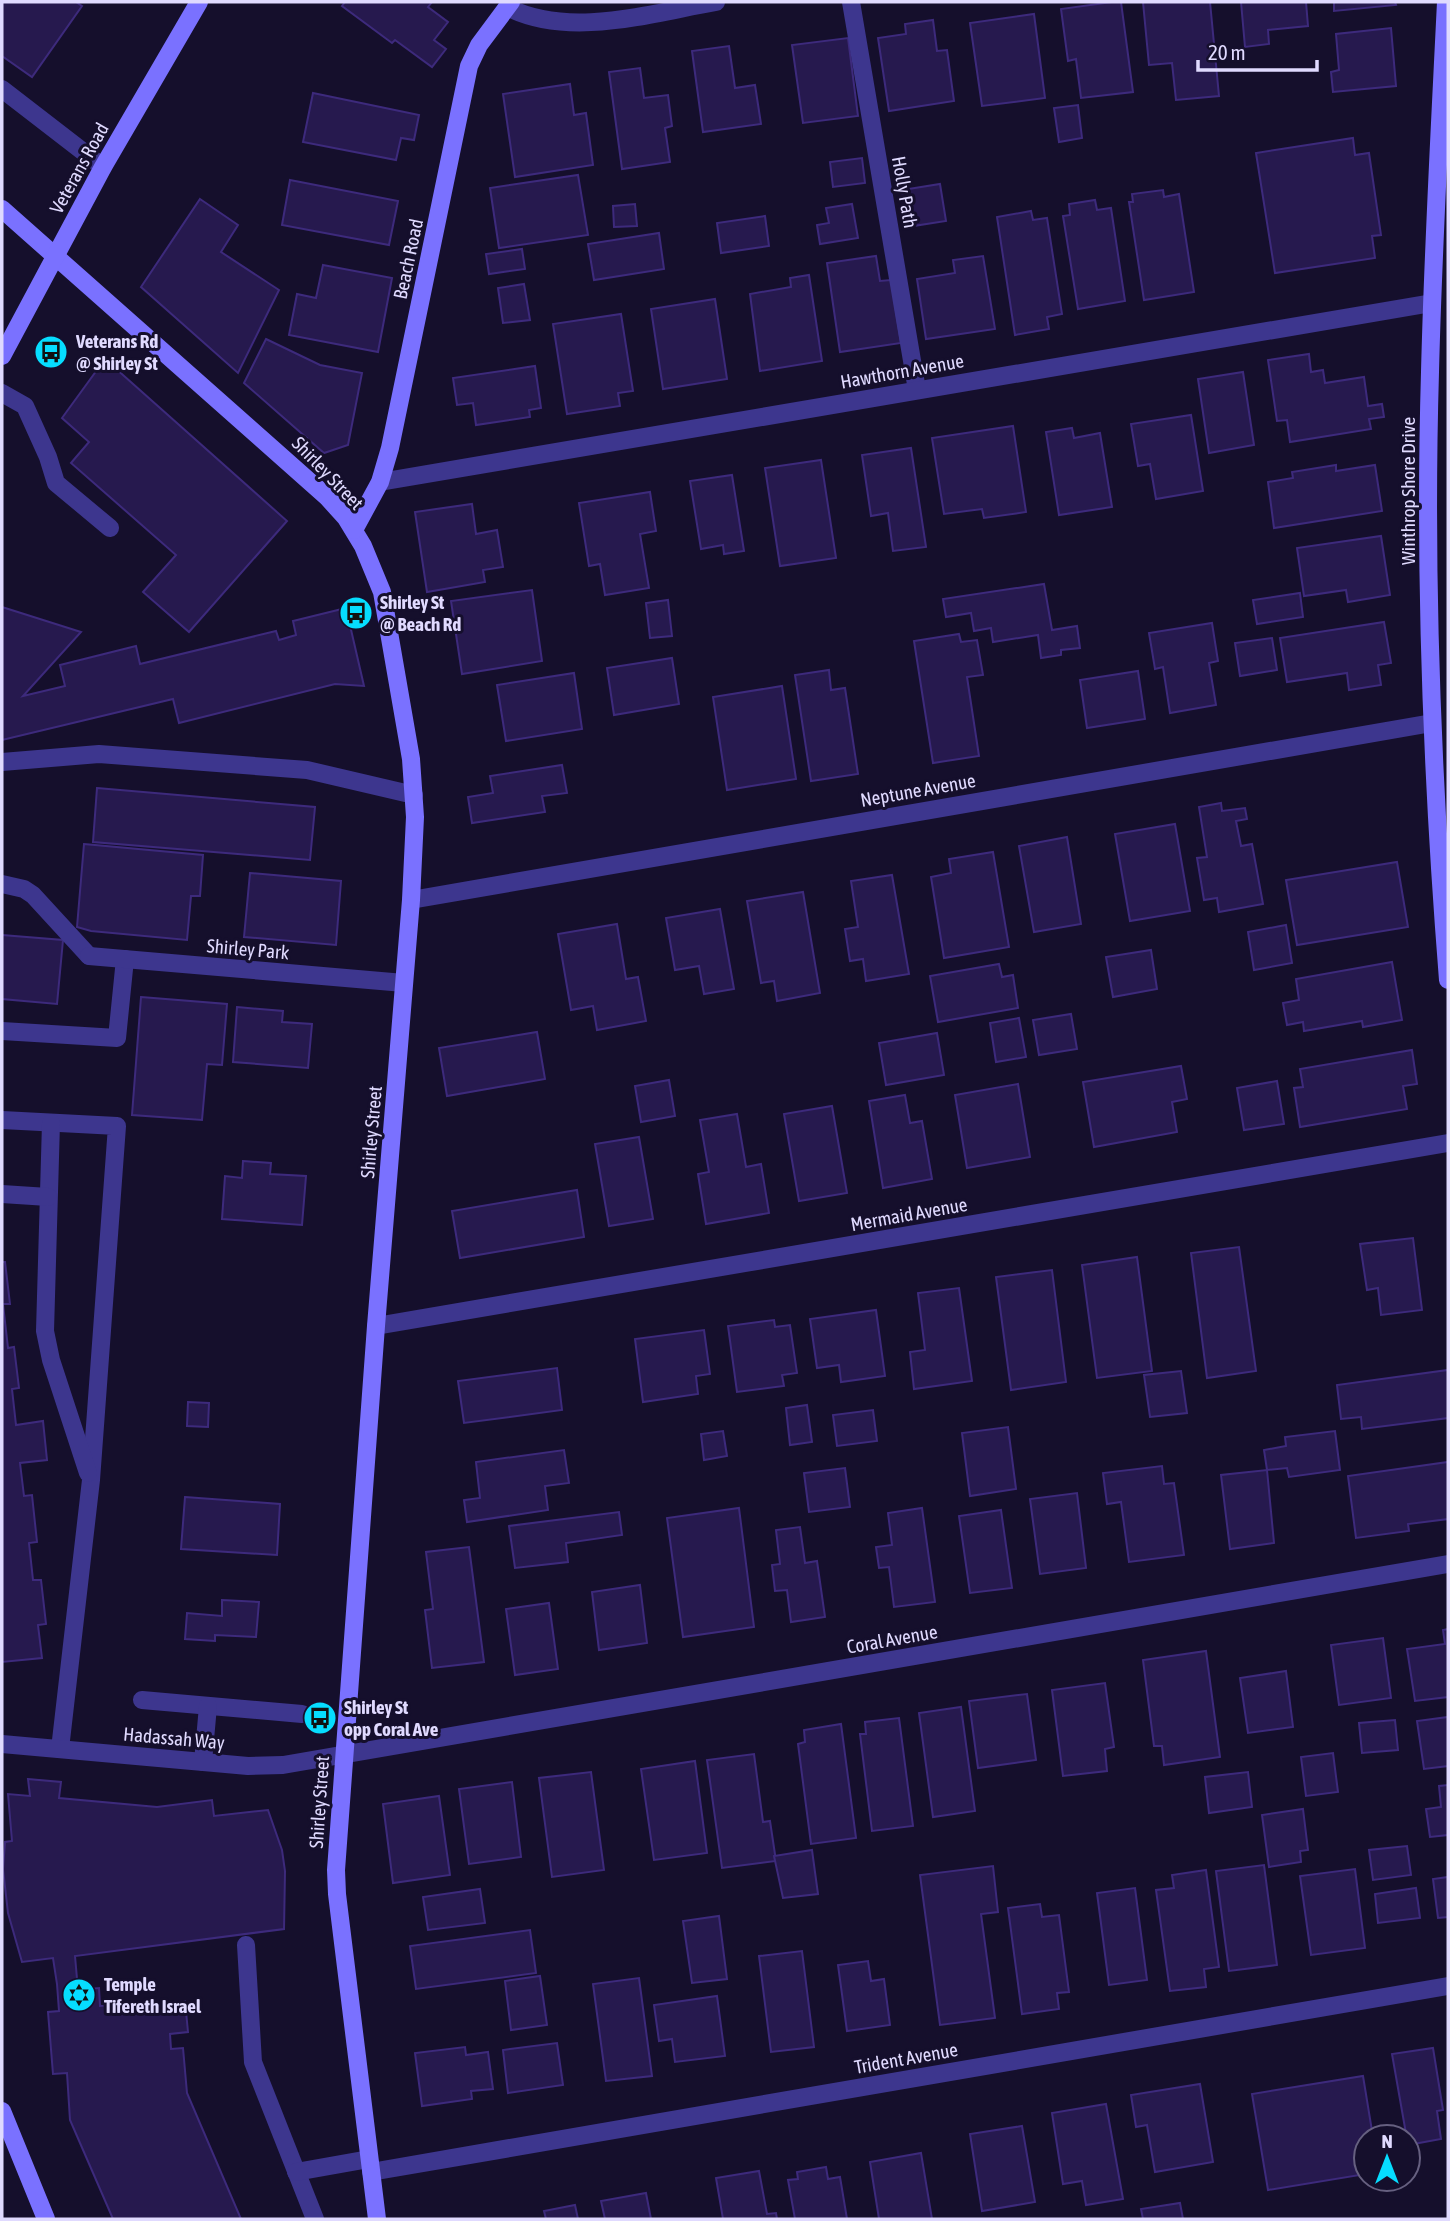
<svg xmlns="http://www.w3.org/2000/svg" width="1450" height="2221" viewBox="0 0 1450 2221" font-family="'Asap Condensed',sans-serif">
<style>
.building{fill:#26194e;stroke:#3d2a7c;stroke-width:2}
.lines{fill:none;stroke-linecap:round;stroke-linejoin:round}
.lane{stroke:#3d368e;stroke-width:18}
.street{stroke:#3d368e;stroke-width:18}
.secondary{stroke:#7a71ff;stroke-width:18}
.labels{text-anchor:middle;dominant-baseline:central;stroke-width:6;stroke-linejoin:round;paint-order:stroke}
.street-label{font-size:19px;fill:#e0daff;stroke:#150f2c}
.poi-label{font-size:19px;font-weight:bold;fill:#e0daff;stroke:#150f2c;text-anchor:start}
</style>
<rect width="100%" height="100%" fill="#150f2c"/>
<g class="building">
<path d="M2,2H76L82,6L32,77L2,56Z"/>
<path d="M345,2H432L428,7L448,22L434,40L446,49L432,67L395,40L392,43L342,6Z"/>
<path d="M1112,2H1121L1133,92L1081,98L1076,59L1068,61L1061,9Z"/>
<path d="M1143,2H1210L1219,96L1176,100L1172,63L1149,65Z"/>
<path d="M1241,2H1306L1308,26L1268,30L1269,44L1245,47Z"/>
<path d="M1334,2H1395L1396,5L1334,11Z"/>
<path d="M1034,14L1045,98L982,106L970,23Z"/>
<path d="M933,20L937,51L947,50L954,101L889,111L878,38L906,34L905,24Z"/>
<path d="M1391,28L1396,86L1333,92L1331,72L1339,70L1336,34Z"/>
<path d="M848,38L858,116L803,123L792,45Z"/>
<path d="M729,46L735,88L755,85L761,124L703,132L692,51Z"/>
<path d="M640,68L644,98L668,95L672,126L665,128L670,162L622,169L609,72Z"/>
<path d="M570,84L574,115L586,113L593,165L515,177L503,94Z"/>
<path d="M313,93L419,115L414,140L401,138L396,160L303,142Z"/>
<path d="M1078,105L1082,138L1059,142L1054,108Z"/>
<path d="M1353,138L1355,155L1369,153L1381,235L1372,236L1375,258L1275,273L1256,153Z"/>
<path d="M862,158L865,183L833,187L830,162Z"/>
<path d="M578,175L588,235L499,248L490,188Z"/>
<path d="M290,180L398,201L389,245L282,225Z"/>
<path d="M940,184L946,221L907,227L902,190Z"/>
<path d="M1163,190L1164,197L1179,194L1194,292L1144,300L1129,202H1133L1132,194Z"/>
<path d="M200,199L238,225L221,252L279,290L238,373L141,287Z"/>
<path d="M1095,200L1097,210L1111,208L1125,301L1078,309L1063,216L1070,215L1069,204Z"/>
<path d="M635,204L637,226L614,227L613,206Z"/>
<path d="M852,204L858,238L820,244L817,225L829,223L826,208Z"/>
<path d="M1031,211L1033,220L1047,218L1062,314L1047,317L1049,329L1015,335L997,217Z"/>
<path d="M765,216L769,246L721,253L717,223Z"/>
<path d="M659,233L664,269L594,280L588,244Z"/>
<path d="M522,249L525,269L489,274L486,254Z"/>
<path d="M876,256L880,281L891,280L901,343L840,352L827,263Z"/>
<path d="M983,256L995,329L926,339L917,279L955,273L953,260Z"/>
<path d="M323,265L392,278L378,352L289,335L297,294L316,298Z"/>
<path d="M809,275L822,361L760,371L750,294L791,287L790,278Z"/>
<path d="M524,284L530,320L503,323L498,288Z"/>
<path d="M715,299L727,379L663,389L651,309Z"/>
<path d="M621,314L633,391L618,393L620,406L567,414L553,324Z"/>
<path d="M266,339L320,365L362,373L348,445L324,453L244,383Z"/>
<path d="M1309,354L1311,372L1323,370L1325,383L1364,377L1368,406L1382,404L1384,417L1369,419L1371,429L1290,442L1287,420L1277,421L1268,360Z"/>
<path d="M105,359L287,521L189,632L143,592L176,555L71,463L89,442L62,418Z"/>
<path d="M535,366L541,408L529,410L530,417L476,425L473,403L457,405L453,378Z"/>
<path d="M1243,372L1254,445L1209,453L1198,379Z"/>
<path d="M1191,415L1203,491L1156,499L1150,464L1138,466L1131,424Z"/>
<path d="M1013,426L1026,512L984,518L982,509L944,514L932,438Z"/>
<path d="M1072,428L1074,438L1100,433L1112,507L1059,515L1046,432Z"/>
<path d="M911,448L926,547L893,551L888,513L871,516L862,455Z"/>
<path d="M821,460L836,558L780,566L765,468Z"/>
<path d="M1336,465V471L1375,465L1382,511L1274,528L1268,482L1293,478L1292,472Z"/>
<path d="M732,475L744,551L724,554L723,545L701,549L690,481Z"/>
<path d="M650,492L656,531L640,534L649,588L605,595L600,564L589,566L579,503Z"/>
<path d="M472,504L476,534L497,530L503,567L483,570L485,582L427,592L415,512Z"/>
<path d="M1381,536L1390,595L1348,602L1346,590L1304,596L1297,548Z"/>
<path d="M1044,584L1052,630L1077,626L1080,648L1061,650V655L1041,658L1038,635L993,642L991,628L974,631L971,613L946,617L943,599Z"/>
<path d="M532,590L542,661L462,674L451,601Z"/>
<path d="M1300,593L1303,617L1257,624L1253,600Z"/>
<path d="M668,600L672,636L650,638L646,603Z"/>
<path d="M2,607L81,632L23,696L65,686L60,665L136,646L140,664L276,631L279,640L296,635L293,621L346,608L364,686L335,684L179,723L173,699L2,740Z"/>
<path d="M1384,622L1391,663L1378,665L1381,685L1349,690L1347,673L1287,682L1280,638Z"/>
<path d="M1212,623L1218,661L1209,663L1216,705L1170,713L1163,667L1155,669L1149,633Z"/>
<path d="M959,634L961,642L977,640L983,675L967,677L979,756L933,763L914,641Z"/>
<path d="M1272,638L1277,670L1240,676L1235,643Z"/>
<path d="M672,658L679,704L614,715L607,668Z"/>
<path d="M829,670L831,690L845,688L858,774L811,781L795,675Z"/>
<path d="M1138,671L1145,719L1087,728L1080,680Z"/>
<path d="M574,673L582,729L506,741L497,685Z"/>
<path d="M782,686L796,779L727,790L713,697Z"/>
<path d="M562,765L567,793L542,796L545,812L472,823L468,797L493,793L490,776Z"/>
<path d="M97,788L315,807L310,860L93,842Z"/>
<path d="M1221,803L1222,811L1245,808L1247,819L1236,821L1241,846L1252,844L1263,904L1219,912L1217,898L1204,900L1197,858L1207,857L1199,807Z"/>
<path d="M1175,824L1190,911L1130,921L1115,834Z"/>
<path d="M1067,837L1081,924L1034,932L1019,846Z"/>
<path d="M84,844L203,855L200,896H191L187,940L91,931L77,927Z"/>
<path d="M993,852L1009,947L944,958L931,877L951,873L949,859Z"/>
<path d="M1397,862L1408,927L1297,945L1286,880Z"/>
<path d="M250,873L341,881L336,945L244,937Z"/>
<path d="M892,875L909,974L866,981L863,959L850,961L845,929L858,927L851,881Z"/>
<path d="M803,892L820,993L777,1001L774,981L761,983L747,901Z"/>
<path d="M720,909L734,989L704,994L699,966L675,970L666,918Z"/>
<path d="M617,924L626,979L638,977L646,1021L597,1030L593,1006L571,1010L558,934Z"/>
<path d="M1286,925L1292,963L1254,970L1248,932Z"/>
<path d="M2,935L63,940L57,1004L2,999Z"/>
<path d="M1151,950L1157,989L1113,997L1106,957Z"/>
<path d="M1392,962L1402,1020L1363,1027L1362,1021L1304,1031L1303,1022L1287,1025L1283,1003L1299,1000L1296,979Z"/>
<path d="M999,964L1002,977L1013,975L1018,1008L938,1022L930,976Z"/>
<path d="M141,997L227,1004L222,1065L207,1064L202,1120L132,1115Z"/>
<path d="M237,1007L283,1011L282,1022L312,1024L308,1068L233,1062Z"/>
<path d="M1071,1014L1077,1049L1039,1055L1033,1020Z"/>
<path d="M1019,1018L1026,1057L996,1062L990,1023Z"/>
<path d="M537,1032L545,1079L447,1096L439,1048Z"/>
<path d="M937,1033L944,1075L886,1085L879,1043Z"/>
<path d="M1412,1050L1417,1084L1403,1086L1407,1109L1300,1127L1294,1088L1303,1087L1300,1069Z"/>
<path d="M1181,1066L1187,1099L1172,1102L1177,1132L1094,1147L1083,1082Z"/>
<path d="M669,1080L675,1116L641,1122L635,1086Z"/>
<path d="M1277,1081L1284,1124L1244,1130L1237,1088Z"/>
<path d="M1018,1084L1030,1157L967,1168L955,1095Z"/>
<path d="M905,1095L910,1123L922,1121L932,1179L883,1188L869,1101Z"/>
<path d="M832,1106L847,1193L799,1201L784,1114Z"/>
<path d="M737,1114L746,1167L761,1164L769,1213L706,1224L698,1174L709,1172L700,1120Z"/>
<path d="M639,1137L653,1219L609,1226L595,1144Z"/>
<path d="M243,1161L271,1163L270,1174L306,1176L302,1225L222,1219L225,1176L242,1178Z"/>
<path d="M577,1190L584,1237L460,1258L452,1211Z"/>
<path d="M1413,1238L1422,1310L1381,1315L1378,1288L1367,1290L1360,1244Z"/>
<path d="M1239,1247L1256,1371L1207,1378L1191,1253Z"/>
<path d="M1137,1257L1152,1371L1097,1378L1082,1265Z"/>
<path d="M2,1262H5L10,1304H3L8,1348L14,1347L19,1388L12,1389L16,1425L43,1421L47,1460L20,1463L24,1496L32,1495L37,1542L29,1543L33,1580H41L46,1624L38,1625L42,1658L2,1662Z"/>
<path d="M1052,1270L1066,1382L1011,1390L996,1277Z"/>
<path d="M959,1288L972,1381L914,1389L910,1352L925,1350L918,1293Z"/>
<path d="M876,1310L885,1376L841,1382L839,1365L817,1368L810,1319Z"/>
<path d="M774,1320L775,1327L790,1325L797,1373L782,1375L784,1386L737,1392L728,1326Z"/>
<path d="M704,1330L710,1374L696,1376L698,1394L643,1402L635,1339Z"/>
<path d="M557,1368L562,1410L464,1423L458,1381Z"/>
<path d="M1448,1370V1418L1362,1429L1361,1417L1341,1419L1337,1385Z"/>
<path d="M1181,1371L1187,1413L1150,1417L1144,1375Z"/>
<path d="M188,1402L209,1403L208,1427L187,1426Z"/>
<path d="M807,1405L812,1442L790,1445L786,1408Z"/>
<path d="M873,1410L877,1441L837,1446L833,1415Z"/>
<path d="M1008,1427L1016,1489L970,1496L962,1433Z"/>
<path d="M723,1431L727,1456L704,1460L701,1434Z"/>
<path d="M1335,1431L1340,1470L1289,1477L1287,1468L1267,1470L1264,1450L1286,1446L1285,1437Z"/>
<path d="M564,1450L569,1483L545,1486L548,1510L467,1522L464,1500L480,1498L476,1462Z"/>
<path d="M1448,1462V1519L1408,1524L1409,1531L1356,1538L1348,1476Z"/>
<path d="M1162,1466L1164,1484L1174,1483L1184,1555L1129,1562L1121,1502L1107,1504L1103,1473Z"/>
<path d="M845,1468L850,1507L809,1512L804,1473Z"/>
<path d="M1267,1470L1274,1543L1230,1549L1221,1475Z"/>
<path d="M1077,1493L1086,1568L1040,1574L1030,1499Z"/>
<path d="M185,1497L280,1504L277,1555L181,1549Z"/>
<path d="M739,1508L754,1627L683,1637L667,1518Z"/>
<path d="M922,1508L935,1602L894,1607L889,1567L879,1568L876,1547L892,1545L888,1513Z"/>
<path d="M1001,1510L1012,1588L970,1593L959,1516Z"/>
<path d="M619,1512L622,1535L566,1543L568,1562L515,1568L509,1526Z"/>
<path d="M800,1527L805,1563L817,1561L825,1617L791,1622L787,1590L775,1591L772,1565L780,1564L776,1530Z"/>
<path d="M469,1547L484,1662L432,1668L425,1610L433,1609L426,1552Z"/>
<path d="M640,1585L647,1643L599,1650L592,1592Z"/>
<path d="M222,1600L259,1602L256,1637L215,1635V1641L185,1639L187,1613L222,1616Z"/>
<path d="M549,1603L558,1669L515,1675L506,1609Z"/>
<path d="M1448,1629V1697L1415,1701L1407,1649L1445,1644L1443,1630Z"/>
<path d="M1383,1638L1391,1698L1339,1705L1331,1645Z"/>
<path d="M1206,1651L1220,1757L1164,1765L1162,1746H1154L1143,1660Z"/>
<path d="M1286,1671L1293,1727L1248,1733L1240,1678Z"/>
<path d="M1105,1683L1114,1747L1105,1749L1107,1771L1063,1776L1052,1690Z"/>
<path d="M1027,1694L1036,1760L978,1768L969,1701Z"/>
<path d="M961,1707L975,1811L933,1817L919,1713Z"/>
<path d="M1448,1717V1766L1424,1769L1417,1721Z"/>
<path d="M899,1718L913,1826L872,1831L860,1734H866L865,1722Z"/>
<path d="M1395,1720L1398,1750L1362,1753L1359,1723Z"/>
<path d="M841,1724L856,1838L811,1844L798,1744L805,1742L804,1730Z"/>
<path d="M1333,1753L1338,1792L1306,1796L1301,1757Z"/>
<path d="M754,1754L763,1822L770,1821L776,1861L722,1868L707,1760Z"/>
<path d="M695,1761L707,1853L654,1860L641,1769Z"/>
<path d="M591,1772L604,1870L552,1877L539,1778Z"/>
<path d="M1248,1772L1252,1807L1209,1813L1205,1777Z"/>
<path d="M28,1779L61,1782L59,1798L157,1807L212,1800L214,1816L268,1810L282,1850L285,1871L284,1929L75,1956L78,1990L99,1988L100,2006L129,2003L130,2014L156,2011V2004L185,2001L188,2032L170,2034L171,2049L183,2048L187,2093L241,2219H113L70,2120L67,2073L53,2074L48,2012L59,2011L57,1984L53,1958L22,1962L8,1913L3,1869L5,1842L12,1841L8,1794L30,1796Z"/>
<path d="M512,1782L521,1857L469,1864L459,1789Z"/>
<path d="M1448,1785V1835L1430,1837L1426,1809L1441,1807L1439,1786Z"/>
<path d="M439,1796L450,1875L393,1883L383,1804Z"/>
<path d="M1303,1809L1308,1850L1300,1851L1301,1862L1269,1867L1262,1815Z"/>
<path d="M1407,1846L1411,1875L1373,1880L1369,1850Z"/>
<path d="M812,1850L818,1894L783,1898L774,1856Z"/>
<path d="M1264,1865L1277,1965L1229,1971L1216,1871Z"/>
<path d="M993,1866L998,1912L981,1914L995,2018L940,2025L920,1875Z"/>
<path d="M1355,1869L1365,1948L1311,1955L1300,1876Z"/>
<path d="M1206,1870L1219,1967L1204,1969L1206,1987L1170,1991L1156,1890L1174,1888L1172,1875Z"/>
<path d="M1448,1877V1917L1438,1918L1433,1879Z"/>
<path d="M1135,1888L1147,1980L1109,1985L1097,1893Z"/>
<path d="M1416,1888L1420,1918L1378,1923L1375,1894Z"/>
<path d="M480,1889L485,1923L428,1930L423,1897Z"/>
<path d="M1040,1904L1042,1917L1059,1915L1069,1992L1057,1993L1059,2009L1022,2014L1008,1908Z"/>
<path d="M719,1916L727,1979L692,1983L683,1921Z"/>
<path d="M530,1930L536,1973L416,1989L410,1946Z"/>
<path d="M802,1951L814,2047L771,2052L759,1956Z"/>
<path d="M868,1961L871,1981L884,1979L890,2025L847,2031L838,1965Z"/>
<path d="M540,1976L547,2025L511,2030L505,1981Z"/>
<path d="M639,1978L652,2076L606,2081L593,1984Z"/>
<path d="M717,1996L725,2056L675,2062L672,2039L659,2041L654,2005Z"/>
<path d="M557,2043L563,2085L508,2093L503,2050Z"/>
<path d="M465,2047L466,2055L488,2052L493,2089L471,2091L472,2099L422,2106L415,2053Z"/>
<path d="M1433,2048L1443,2110L1437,2111L1441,2139L1408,2145L1392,2054Z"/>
<path d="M1363,2076L1373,2137H1366V2174L1268,2190L1252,2094Z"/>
<path d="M1200,2084L1213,2162L1155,2172L1147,2125L1136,2127L1131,2095Z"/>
<path d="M1106,2104L1123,2199L1086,2205L1082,2181L1063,2184L1052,2113Z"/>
<path d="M1022,2126L1035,2202L982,2211L970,2134Z"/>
<path d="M921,2153L932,2219H879L870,2162Z"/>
<path d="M826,2167L828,2179L840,2177L847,2219H795L788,2180L798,2179L797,2172Z"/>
<path d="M759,2171L767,2214L776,2213L777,2219H723L716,2178Z"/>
<path d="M646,2193L651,2219H605L601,2201Z"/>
<path d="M1180,2203L1183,2219H1143L1141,2209Z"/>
<path d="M575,2205L578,2219H546L544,2211Z"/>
</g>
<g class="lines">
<g class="lane">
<path d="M851,2L917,390"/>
<path d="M2,89L103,167"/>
<path d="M2,393L25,406L48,457L56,483L110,528"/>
<path d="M2,762L99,754L307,770L414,795"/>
<path d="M2,884L24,889L33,895L89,956"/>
<path d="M2,1031L117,1038L125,959"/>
<path d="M2,1120L117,1126L91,1480L60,1749"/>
<path d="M51,1123L45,1331L51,1360L88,1473"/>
<path d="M2,1194L48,1197"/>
<path d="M142,1700L302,1714"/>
<path d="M203,1762L208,1706"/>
<path d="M246,1945L253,2062L315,2219"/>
<path d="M296,2172L369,2159"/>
</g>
<g class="street">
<path d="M507,7C569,39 651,13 716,2"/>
<path d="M380,482L1432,303"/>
<path d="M411,900L1432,723"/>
<path d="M89,956L404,983"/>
<path d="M376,1326L1448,1143"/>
<path d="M2,1744L248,1766L283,1765L1448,1564"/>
<path d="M371,2172L1448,1986"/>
</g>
<g class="secondary">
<path d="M1446,2C1440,125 1433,249 1430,372C1424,575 1432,778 1448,980"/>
<path d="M2,209L327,497L346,518L363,546L382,592L411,759L415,817L411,900L376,1326L336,1870L337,1894L377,2219"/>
<path d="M2,356L103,167L199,2"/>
<path d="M354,530L380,482L390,448L469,66L479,45L511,2"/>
<path d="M2,2111L46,2219"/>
</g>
</g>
<defs>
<symbol id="bus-disc" viewBox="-11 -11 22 22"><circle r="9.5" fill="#06ddff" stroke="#150f2c"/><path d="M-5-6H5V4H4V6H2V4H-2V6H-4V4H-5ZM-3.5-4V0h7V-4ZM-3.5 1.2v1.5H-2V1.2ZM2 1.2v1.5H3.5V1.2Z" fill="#111"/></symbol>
<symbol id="synagogue-disc" viewBox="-11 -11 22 22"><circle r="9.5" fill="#06ddff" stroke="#150f2c"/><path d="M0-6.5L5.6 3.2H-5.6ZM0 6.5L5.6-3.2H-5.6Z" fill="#111"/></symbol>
</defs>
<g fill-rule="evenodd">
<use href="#bus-disc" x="32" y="333" width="38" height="38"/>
<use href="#bus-disc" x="337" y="594" width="38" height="38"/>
<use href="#bus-disc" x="301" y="1699" width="38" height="38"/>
<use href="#synagogue-disc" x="60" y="1976" width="38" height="38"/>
</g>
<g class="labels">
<g class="street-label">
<text transform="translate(79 168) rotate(-61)">Veterans Road</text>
<text transform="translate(905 192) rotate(80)">Holly Path</text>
<text transform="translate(408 259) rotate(-78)">Beach Road</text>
<text transform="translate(902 371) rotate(-10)">Hawthorn Avenue</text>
<text transform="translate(328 473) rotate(46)">Shirley Street</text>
<text transform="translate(1408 491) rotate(-90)">Winthrop Shore Drive</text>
<text transform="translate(918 790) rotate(-10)">Neptune Avenue</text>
<text transform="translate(248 949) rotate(5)">Shirley Park</text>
<text transform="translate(371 1132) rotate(-85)">Shirley Street</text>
<text transform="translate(909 1214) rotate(-10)">Mermaid Avenue</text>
<text transform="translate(892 1639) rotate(-10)">Coral Avenue</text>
<text transform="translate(174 1738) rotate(5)">Hadassah Way</text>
<text transform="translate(319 1802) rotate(-86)">Shirley Street</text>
<text transform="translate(906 2058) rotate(-10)">Trident Avenue</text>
</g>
<g class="poi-label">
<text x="76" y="341">Veterans Rd<tspan x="76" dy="22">@ Shirley St</tspan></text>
<text x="380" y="602">Shirley St<tspan x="380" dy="22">@ Beach Rd</tspan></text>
<text x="344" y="1707">Shirley St<tspan x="344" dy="22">opp Coral Ave</tspan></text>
<text x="104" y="1984">Temple<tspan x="104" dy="22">Tifereth Israel</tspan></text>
</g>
</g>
<rect width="1450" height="2221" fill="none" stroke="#e0daff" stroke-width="7"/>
<g transform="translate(1387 2158)"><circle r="33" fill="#150f2c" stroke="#666080" stroke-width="2"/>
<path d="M0-5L12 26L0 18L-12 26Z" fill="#06ddff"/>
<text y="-10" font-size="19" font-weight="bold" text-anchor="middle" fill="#e0daff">N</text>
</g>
<path d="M1198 60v10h119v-10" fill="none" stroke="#e0daff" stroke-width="3.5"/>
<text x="1208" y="60" font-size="21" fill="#e0daff" stroke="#150f2c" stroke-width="5" paint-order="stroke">20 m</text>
</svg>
